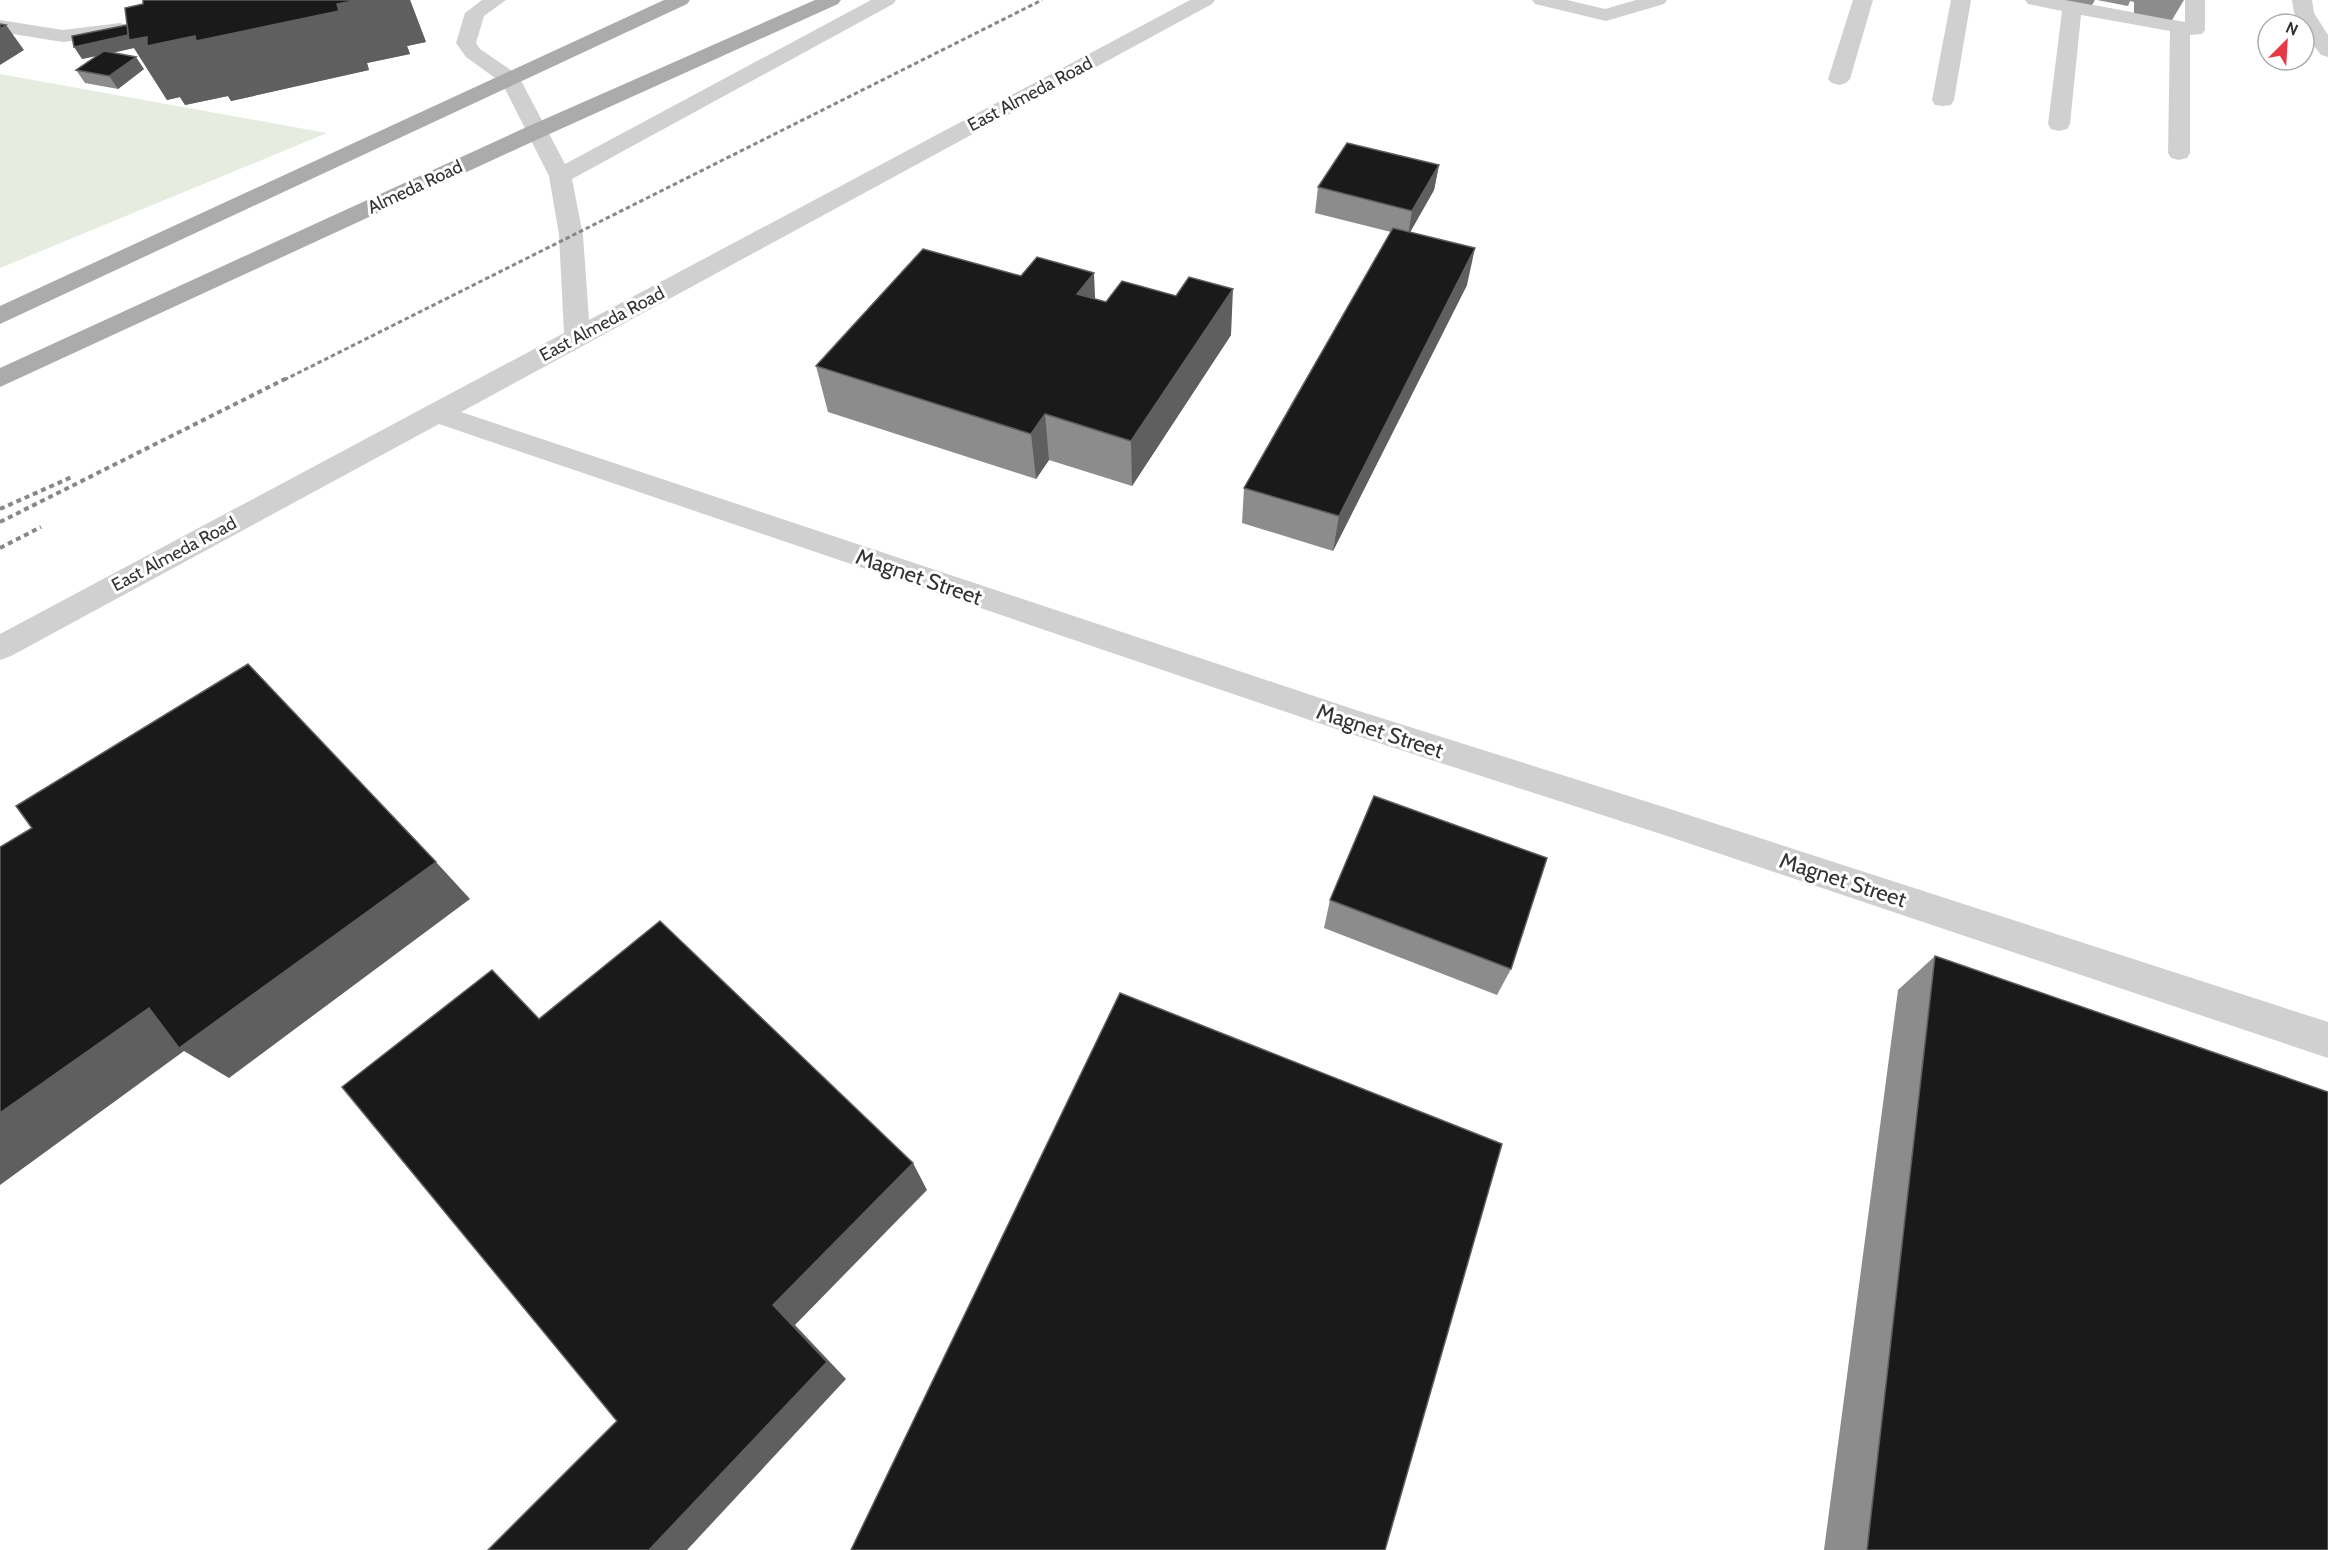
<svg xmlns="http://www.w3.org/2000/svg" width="2328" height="1550" viewBox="0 0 2328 1550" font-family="Cabin,sans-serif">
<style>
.green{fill:#e6ecdf}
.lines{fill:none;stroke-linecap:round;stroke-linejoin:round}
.minor{fill:#d0d0d0;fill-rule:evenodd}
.major{fill:#ababab;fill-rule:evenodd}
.rail-far1{stroke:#888;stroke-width:3;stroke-dasharray:4.5 3;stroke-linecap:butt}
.rail{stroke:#888;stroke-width:4;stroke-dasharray:5 4;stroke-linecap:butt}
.wall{fill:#8c8c8c}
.shaded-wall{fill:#5f5f5f}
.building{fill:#1a1a1a;stroke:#5f5f5f;stroke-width:1.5}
.labels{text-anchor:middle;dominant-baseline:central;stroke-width:6;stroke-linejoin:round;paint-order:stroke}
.far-street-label{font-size:18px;fill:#333;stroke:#fff}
.street-label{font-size:22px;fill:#333;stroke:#fff}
</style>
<rect width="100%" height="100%" fill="#fff"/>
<path class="green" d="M0,74L327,133L0,268Z"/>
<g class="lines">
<g class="minor">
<path d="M482,0H506L484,16L476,43L480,49L518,75L565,164L871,0H896L893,4L572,179L583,235L589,320L1190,0H1215L1212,4L461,412L1359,711L1667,808L2328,1022V1058L1667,836L1348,733L439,424L11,656L0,660V634L564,333L559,235L549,176L502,83L466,57L456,43L465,13Z"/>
<path d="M1532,0H1567L1605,9L1636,0H1667L1664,4L1606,21L1535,4Z"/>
<path d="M1853,0H1873L1850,79L1846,83L1839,85L1832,83L1828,79Z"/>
<path d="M1951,0H1971L1954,100L1951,105L1943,106L1935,105L1932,100Z"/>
<path d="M2025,0H2067L2185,22V0H2205V30L2202,34L2190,35V153L2187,158L2179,160L2171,158L2168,153L2170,31L2081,15L2070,124L2067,129L2059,131L2051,129L2048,124L2062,11L2028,4Z"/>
<path d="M2292,0H2312L2314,13L2328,35V57L2321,55C2315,47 2304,35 2304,24H2301L2294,13Z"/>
<path d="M0,20L63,30L120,23L127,25L130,29L127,33L120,35L63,42L0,32Z"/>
</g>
<g class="major">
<path d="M664,0H690L687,4L0,324V306Z"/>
<path d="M815,0H841L838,4L545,136L0,387V368L529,126Z"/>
</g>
<path class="rail-far1" d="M284,380L1042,0"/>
<g class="rail">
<path d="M0,509L74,476"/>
<path d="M0,522L287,378"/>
<path d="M0,548L41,527"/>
</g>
</g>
<g class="wall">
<path d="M358,0H410L426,42L407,46L410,54L367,63L369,70L231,101L228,96L185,105L180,97L167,100L134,48L113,53L144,69L118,89L85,83L76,70L96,56L82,59L127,25L143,4Z"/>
<path d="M2065,0H2095L2092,5Z"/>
<path d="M2097,0H2184L2172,20L2134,13V2L2130,1L2128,6Z"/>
<path d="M1439,165L1434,190L1410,232L1467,285L1333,551L1242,523L1244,488L1391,232L1315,213L1318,187Z"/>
<path d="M1095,299L1231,335L1132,486L1049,460L1036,479L828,412L816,366Z"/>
<path d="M1330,900L1511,969L1497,995L1324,928Z"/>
<path d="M1935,956L2328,1550H1824L1898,990Z"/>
</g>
<g class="shaded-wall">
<path d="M358,0H410L426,42L407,46L410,54L367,63L369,70L231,101L228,96L185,105L180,97L167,100L134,48L82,59L74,47L194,21L337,4Z"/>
<path d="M6,25L24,50L0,65V29Z"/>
<path d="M136,57L144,69L118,89L109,76Z"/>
<path d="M1439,165L1434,190L1408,236L1412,211Z"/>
<path d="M1475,248L1467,285L1333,551L1339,516Z"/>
<path d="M1094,273L1096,319L1077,294Z"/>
<path d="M1233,289L1231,335L1132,486L1131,441Z"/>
<path d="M1045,414L1049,460L1036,479L1031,434Z"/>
<path d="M436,862L470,899L229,1078L184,1051L0,1185V1113L149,1008Z"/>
<path d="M913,1163L927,1190L795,1325L846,1379L687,1550H649L773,1305Z"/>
</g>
<g class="building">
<path d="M143,0H358L337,4L339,11L196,41L195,36L147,46V37L129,40L125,8L143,4Z"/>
<path d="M0,24L6,25L0,29Z"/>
<path d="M127,25L128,35L74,47L72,36Z"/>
<path d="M104,51L136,57L109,76L76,70Z"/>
<path d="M1347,143L1439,165L1412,211L1318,187Z"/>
<path d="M1393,228L1475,248L1339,516L1244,488Z"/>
<path d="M923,249L1021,276L1037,257L1094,273L1077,294L1106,302L1122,281L1176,296L1189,277L1233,289L1131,441L1045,414L1031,434L816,366Z"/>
<path d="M248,664L436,862L179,1048L149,1008L0,1113V847L32,828L16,806Z"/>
<path d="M1374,796L1547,858L1511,969L1330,900Z"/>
<path d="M660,921L913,1163L773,1305L827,1362L649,1550H488L617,1421L342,1087L492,970L539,1019Z"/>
<path d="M1935,956L2328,1092V1550H1867Z"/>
<path d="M1120,993L1502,1144L1385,1550H851Z"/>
</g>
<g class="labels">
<g class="far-street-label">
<text transform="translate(1030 94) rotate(-28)">East Almeda Road</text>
<text transform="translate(415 187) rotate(-25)">Almeda Road</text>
<text transform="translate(602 324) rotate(-28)">East Almeda Road</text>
<text transform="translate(174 554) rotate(-28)">East Almeda Road</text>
</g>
<g class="street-label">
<text transform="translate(919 577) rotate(19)">Magnet Street</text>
<text transform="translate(1380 731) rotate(18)">Magnet Street</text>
<text transform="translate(1843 880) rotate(18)">Magnet Street</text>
</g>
</g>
<g transform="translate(2286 42) rotate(24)"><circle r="28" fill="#ffffff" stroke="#adadad" stroke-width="1.5"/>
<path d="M0-4.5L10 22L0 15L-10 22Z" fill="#e63946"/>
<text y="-9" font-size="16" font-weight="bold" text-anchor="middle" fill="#333333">N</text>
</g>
</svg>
